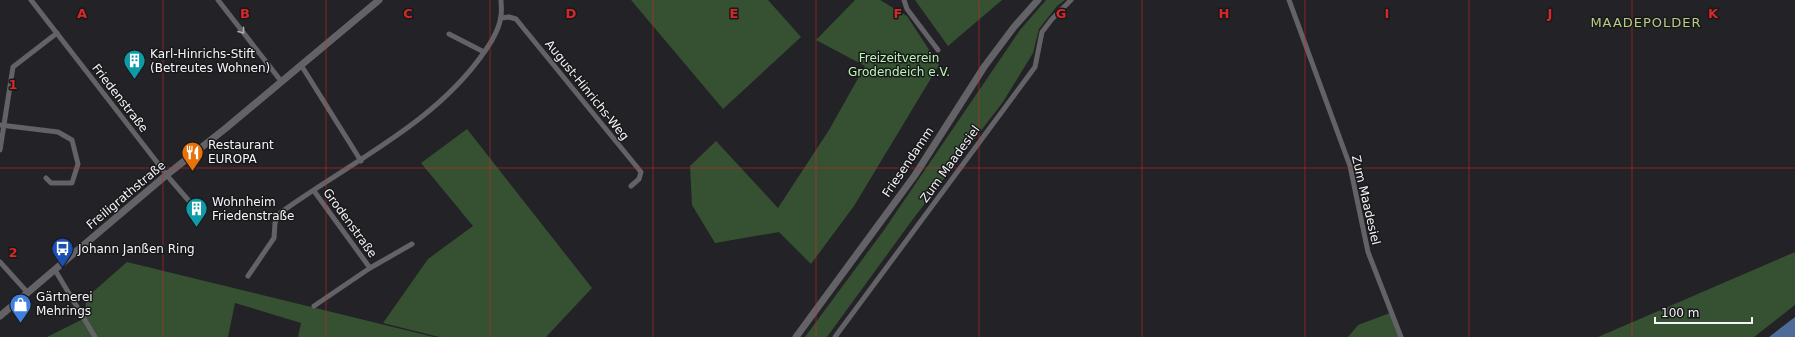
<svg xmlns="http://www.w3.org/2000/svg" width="1795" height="337" viewBox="0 0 1795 337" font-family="'DejaVu Sans',sans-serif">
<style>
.green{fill:#355132}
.water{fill:#4f6b98}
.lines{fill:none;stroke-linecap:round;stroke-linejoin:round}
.street{stroke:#636267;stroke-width:5}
.secondary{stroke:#636267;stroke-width:7}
.oneway{stroke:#acabae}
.grid{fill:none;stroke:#d62828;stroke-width:1;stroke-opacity:0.55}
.labels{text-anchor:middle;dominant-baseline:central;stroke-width:3;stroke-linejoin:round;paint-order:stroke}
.poi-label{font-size:12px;fill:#f4f4f6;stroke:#19191c;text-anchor:start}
.park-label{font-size:12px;fill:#baf7b4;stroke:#19191c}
.street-label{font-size:12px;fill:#f4f4f6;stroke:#19191c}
.neighbourhood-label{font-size:13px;letter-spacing:1px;fill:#b7cc83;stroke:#19191c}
.grid-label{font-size:13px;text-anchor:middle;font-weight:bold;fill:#d62828;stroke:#19191c;stroke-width:3;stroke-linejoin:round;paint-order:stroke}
</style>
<rect width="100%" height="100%" fill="#232226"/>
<g class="green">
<path d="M631,0H768L801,37L723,109Z"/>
<path d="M855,0H880L907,16L939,65L854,206L811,264L779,232L715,243L692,205L690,166L716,141L778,208L829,130L865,66L816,40Z"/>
<path d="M915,0H1002L948,46Z"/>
<path d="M1046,0H1065L1057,6L1039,29L1033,53L1003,102L913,219L827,337H805L884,230L1020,30Z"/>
<path d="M467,129L592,288L546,337H439L383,323L428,259L473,226L421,163Z"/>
<path d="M1795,252V305L1754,337H1598Z"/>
<path d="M127,262L434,337H298L301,323L235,303L228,337H47L85,318L86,298Z"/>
<path d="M1390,313L1399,337H1348L1358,325Z"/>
</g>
<path class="water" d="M1795,317V337H1769Z"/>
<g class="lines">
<g class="street">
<path d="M31,0L170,179L195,208"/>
<path d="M218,0L281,81"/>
<path d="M904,0L907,9L938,50"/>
<path d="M1289,0L1350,166L1368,252L1401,337"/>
<path d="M501,18L509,17L516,19L641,172L639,179L631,186"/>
<path d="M449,34L484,52"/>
<path d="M301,65L361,161"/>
<path d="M0,125L58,132L72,140L78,164L72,183H51L46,178"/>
<path d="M0,150L13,67L57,33"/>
<path d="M314,191L370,268"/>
<path d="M0,262L28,293"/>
<path d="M55,270L95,337"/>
<path d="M248,276L274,238L275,223L280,213C350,162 435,124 485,51C492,41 500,28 501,15C502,10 501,5 501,0"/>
<path d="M314,306L370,268L412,244"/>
<path d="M835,337L1035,67L1042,32L1052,19L1071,0"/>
</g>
<g class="secondary">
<path d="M0,316L164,177L226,128L379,0"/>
<path d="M796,337L915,175L984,67L1014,27L1038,0"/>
</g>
</g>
<defs><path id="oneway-chevron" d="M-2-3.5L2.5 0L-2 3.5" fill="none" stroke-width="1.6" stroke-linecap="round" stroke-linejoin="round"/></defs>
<use class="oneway" href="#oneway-chevron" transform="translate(242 31) rotate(52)"/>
<path class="grid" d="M163,0V337M326,0V337M490,0V337M653,0V337M816,0V337M979,0V337M1142,0V337M1305,0V337M1469,0V337M1632,0V337M0,168H1795"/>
<defs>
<symbol id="building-pin" viewBox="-11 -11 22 30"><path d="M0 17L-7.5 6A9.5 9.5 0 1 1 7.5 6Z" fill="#0f9aa8" stroke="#19191c"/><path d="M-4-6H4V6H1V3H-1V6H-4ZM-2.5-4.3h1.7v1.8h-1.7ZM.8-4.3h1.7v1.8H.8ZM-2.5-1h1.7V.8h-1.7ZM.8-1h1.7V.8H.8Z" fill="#fff"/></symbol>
<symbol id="restaurant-pin" viewBox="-11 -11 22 30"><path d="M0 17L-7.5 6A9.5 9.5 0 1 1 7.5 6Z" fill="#e8710a" stroke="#19191c"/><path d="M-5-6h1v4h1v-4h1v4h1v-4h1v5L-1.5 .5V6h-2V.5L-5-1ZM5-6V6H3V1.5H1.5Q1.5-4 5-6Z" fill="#fff"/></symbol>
<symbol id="bus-pin" viewBox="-11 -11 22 30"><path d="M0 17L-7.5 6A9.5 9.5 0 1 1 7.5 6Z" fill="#1a4fb4" stroke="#19191c"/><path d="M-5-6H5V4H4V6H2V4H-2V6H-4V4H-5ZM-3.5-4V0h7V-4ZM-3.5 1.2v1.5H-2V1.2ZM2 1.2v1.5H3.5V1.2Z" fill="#fff"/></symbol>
<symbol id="shop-pin" viewBox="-11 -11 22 30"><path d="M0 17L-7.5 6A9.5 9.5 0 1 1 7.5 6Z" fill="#3f7fe0" stroke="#19191c"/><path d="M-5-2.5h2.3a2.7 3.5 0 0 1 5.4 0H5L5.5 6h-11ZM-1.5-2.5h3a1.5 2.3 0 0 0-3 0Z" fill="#fff"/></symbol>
</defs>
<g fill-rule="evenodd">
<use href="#building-pin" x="122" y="48" width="25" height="34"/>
<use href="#restaurant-pin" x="180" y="140" width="25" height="34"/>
<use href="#building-pin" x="184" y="196" width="25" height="34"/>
<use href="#bus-pin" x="50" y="236" width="25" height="34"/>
<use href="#shop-pin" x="8" y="292" width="25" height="34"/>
</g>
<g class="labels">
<g class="poi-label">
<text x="150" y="54">Karl-Hinrichs-Stift<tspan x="150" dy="14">(Betreutes Wohnen)</tspan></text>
<text x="208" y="145">Restaurant<tspan x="208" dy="14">EUROPA</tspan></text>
<text x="212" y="202">Wohnheim<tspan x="212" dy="14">Friedenstraße</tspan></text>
<text x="78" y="249">Johann Janßen Ring</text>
<text x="36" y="297">Gärtnerei<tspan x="36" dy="14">Mehrings</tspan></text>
</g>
<g class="park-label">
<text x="899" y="58">Freizeitverein<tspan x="899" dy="14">Grodendeich e.V.</tspan></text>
</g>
<g class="street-label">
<text transform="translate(587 90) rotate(51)">August-Hinrichs-Weg</text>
<text transform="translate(120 98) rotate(52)">Friedenstraße</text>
<text transform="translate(908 162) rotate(-56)">Friesendamm</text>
<text transform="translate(950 164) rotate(-54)">Zum Maadesiel</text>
<text transform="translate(126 195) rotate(-40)">Freiligrathstraße</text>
<text transform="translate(1366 200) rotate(77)">Zum Maadesiel</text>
<text transform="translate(350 223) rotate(54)">Grodenstraße</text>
</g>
<g class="neighbourhood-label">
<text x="1646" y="22">MAADEPOLDER</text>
</g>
</g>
<g class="grid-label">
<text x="82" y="18">A</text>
<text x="245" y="18">B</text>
<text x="408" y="18">C</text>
<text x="571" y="18">D</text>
<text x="734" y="18">E</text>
<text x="898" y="18">F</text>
<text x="1061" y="18">G</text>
<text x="1224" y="18">H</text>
<text x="1387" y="18">I</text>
<text x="1550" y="18">J</text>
<text x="1713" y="18">K</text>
<text x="13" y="89">1</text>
<text x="13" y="257">2</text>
</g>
<path d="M1655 317v6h97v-6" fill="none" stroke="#f4f4f6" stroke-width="2"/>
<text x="1661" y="317" font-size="12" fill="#f4f4f6" stroke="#19191c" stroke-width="3" paint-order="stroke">100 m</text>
</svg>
